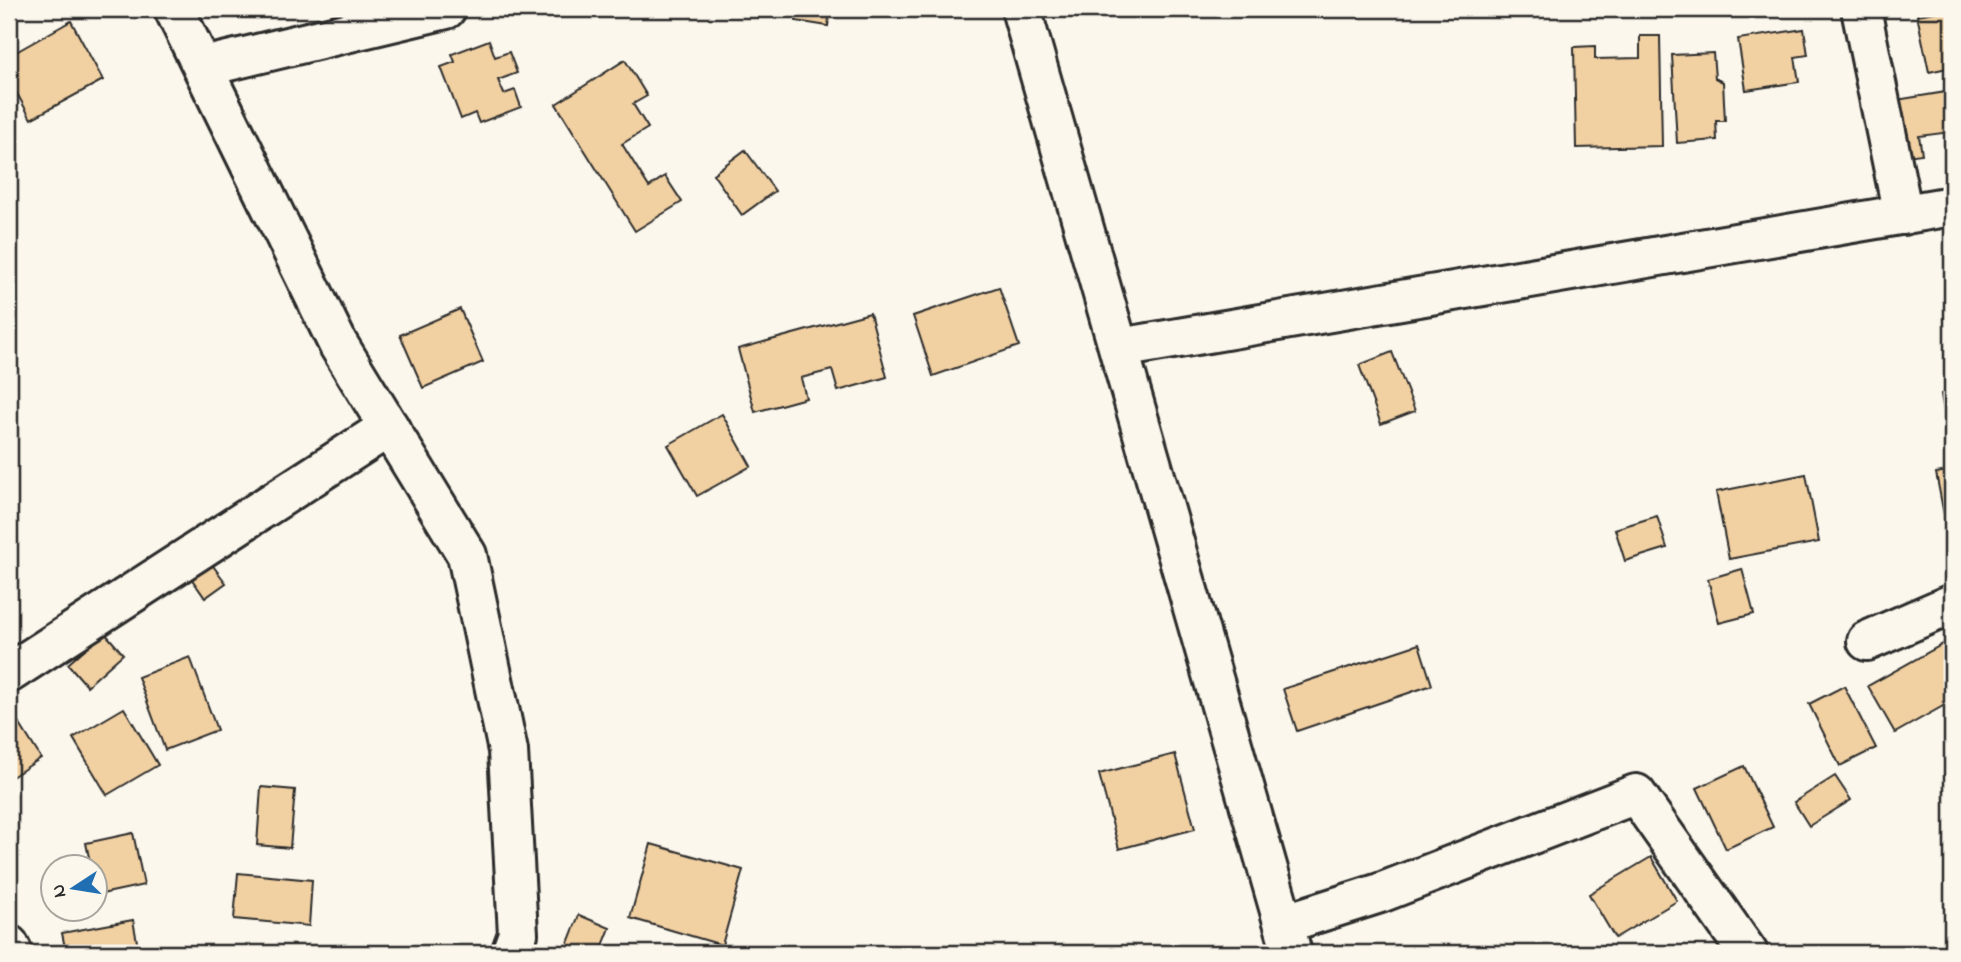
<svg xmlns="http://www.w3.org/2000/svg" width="1961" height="962" viewBox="0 0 1961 962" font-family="'Indie Flower',sans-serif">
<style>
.building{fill:#f1d0a2;stroke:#2b2b2b;stroke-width:2}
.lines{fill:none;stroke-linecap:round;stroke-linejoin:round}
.minor-casing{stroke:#2b2b2b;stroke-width:44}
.minor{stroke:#fbf7ec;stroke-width:38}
</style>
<rect width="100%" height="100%" fill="#fbf7ec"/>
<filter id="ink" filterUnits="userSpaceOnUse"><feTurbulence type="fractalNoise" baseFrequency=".0143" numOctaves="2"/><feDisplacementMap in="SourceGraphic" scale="14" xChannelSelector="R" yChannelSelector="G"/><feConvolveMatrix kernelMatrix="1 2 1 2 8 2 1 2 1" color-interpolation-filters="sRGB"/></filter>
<g filter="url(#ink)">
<g class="building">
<path d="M798,9H830L828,26L796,21Z"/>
<path d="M1952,9V67L1929,72L1917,15Z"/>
<path d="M71,21L103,80L31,119L9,79V56Z"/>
<path d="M1804,29L1808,55L1795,57L1799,82L1746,90L1738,39Z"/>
<path d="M1640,36H1660L1662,146L1576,148L1574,47L1595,46V59L1640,58Z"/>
<path d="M489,40L495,57L509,52L517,73L498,80L504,94L515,90L521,107L479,123L475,113L461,119L441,67L455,62L452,54Z"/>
<path d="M1713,53L1715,78L1723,82L1725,121H1716L1717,140L1677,143L1672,55Z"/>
<path d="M625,60L647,96L633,104L648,128L622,144L649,187L665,176L682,202L635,231L556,104Z"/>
<path d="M1946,92L1951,132L1919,136L1922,154L1899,157L1890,101Z"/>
<path d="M745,150L775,191L742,215L713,174Z"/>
<path d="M999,287L1019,346L933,376L913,316Z"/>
<path d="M460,309L483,362L423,388L400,335Z"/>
<path d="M870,313L887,377L838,391L832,370L801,378L806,398L755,412L738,349Z"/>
<path d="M1392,352L1415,411L1381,424L1359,365Z"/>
<path d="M1952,392V436L1948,437L1941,394Z"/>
<path d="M722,414L751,466L697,496L668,445Z"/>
<path d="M1952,470V540L1949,541L1936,473Z"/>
<path d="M1806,474L1819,542L1729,559L1716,492Z"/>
<path d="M1657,516L1667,548L1625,561L1615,529Z"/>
<path d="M204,554L226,583L205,598L184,568Z"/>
<path d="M1742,569L1754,614L1719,623L1708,579Z"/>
<path d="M104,632L123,654L87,686L68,664Z"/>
<path d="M1952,639V701L1895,733L1868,686Z"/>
<path d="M1419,644L1432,685L1297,731L1283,689Z"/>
<path d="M190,657L217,730L165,750L138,677Z"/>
<path d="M1844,686L1876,748L1840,766L1809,704Z"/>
<path d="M9,707L41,758L9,779Z"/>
<path d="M124,708L158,765L107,795L73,738Z"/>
<path d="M1175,754L1195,829L1119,849L1099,774Z"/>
<path d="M1744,766L1773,827L1726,849L1697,788Z"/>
<path d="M1835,776L1851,800L1809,826L1794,802Z"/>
<path d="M261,787L295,790L290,848L257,845Z"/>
<path d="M133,833L144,885L97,895L94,867H91L86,843Z"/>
<path d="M651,844L743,870L722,945L630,918Z"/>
<path d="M1651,857L1677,901L1615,938L1589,894Z"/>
<path d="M238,873L312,880L309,926L234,919Z"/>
<path d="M579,915L610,928L600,953H564Z"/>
<path d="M133,920L139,953H66L62,933Z"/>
</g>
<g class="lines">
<defs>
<g id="minor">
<path d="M174,9L338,344L467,555L508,751L518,934L511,953"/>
<path d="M1021,9L1292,953"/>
<path d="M1861,9L1903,215"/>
<path d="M203,67L446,9"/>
<path d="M1120,348L1952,206"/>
<path d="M1867,641L1952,604"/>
<path d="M9,673L389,427"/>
<path d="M1286,923L1380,893L1636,794L1748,953"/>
<path d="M9,945L13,953"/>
</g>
</defs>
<use href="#minor" class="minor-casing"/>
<use href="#minor" class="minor"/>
</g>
</g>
<rect width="1961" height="962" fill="none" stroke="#fbf7ec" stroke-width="35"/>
<rect x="18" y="18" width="1926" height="927" fill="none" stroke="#2b2b2b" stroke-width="2.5" filter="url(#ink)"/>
<g transform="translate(74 888) rotate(258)"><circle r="33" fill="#fbf7ec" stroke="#a8a59f" stroke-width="2"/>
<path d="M0-5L12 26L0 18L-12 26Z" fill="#1f6fb2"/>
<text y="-10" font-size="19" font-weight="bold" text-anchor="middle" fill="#2b2b2b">N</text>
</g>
</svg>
